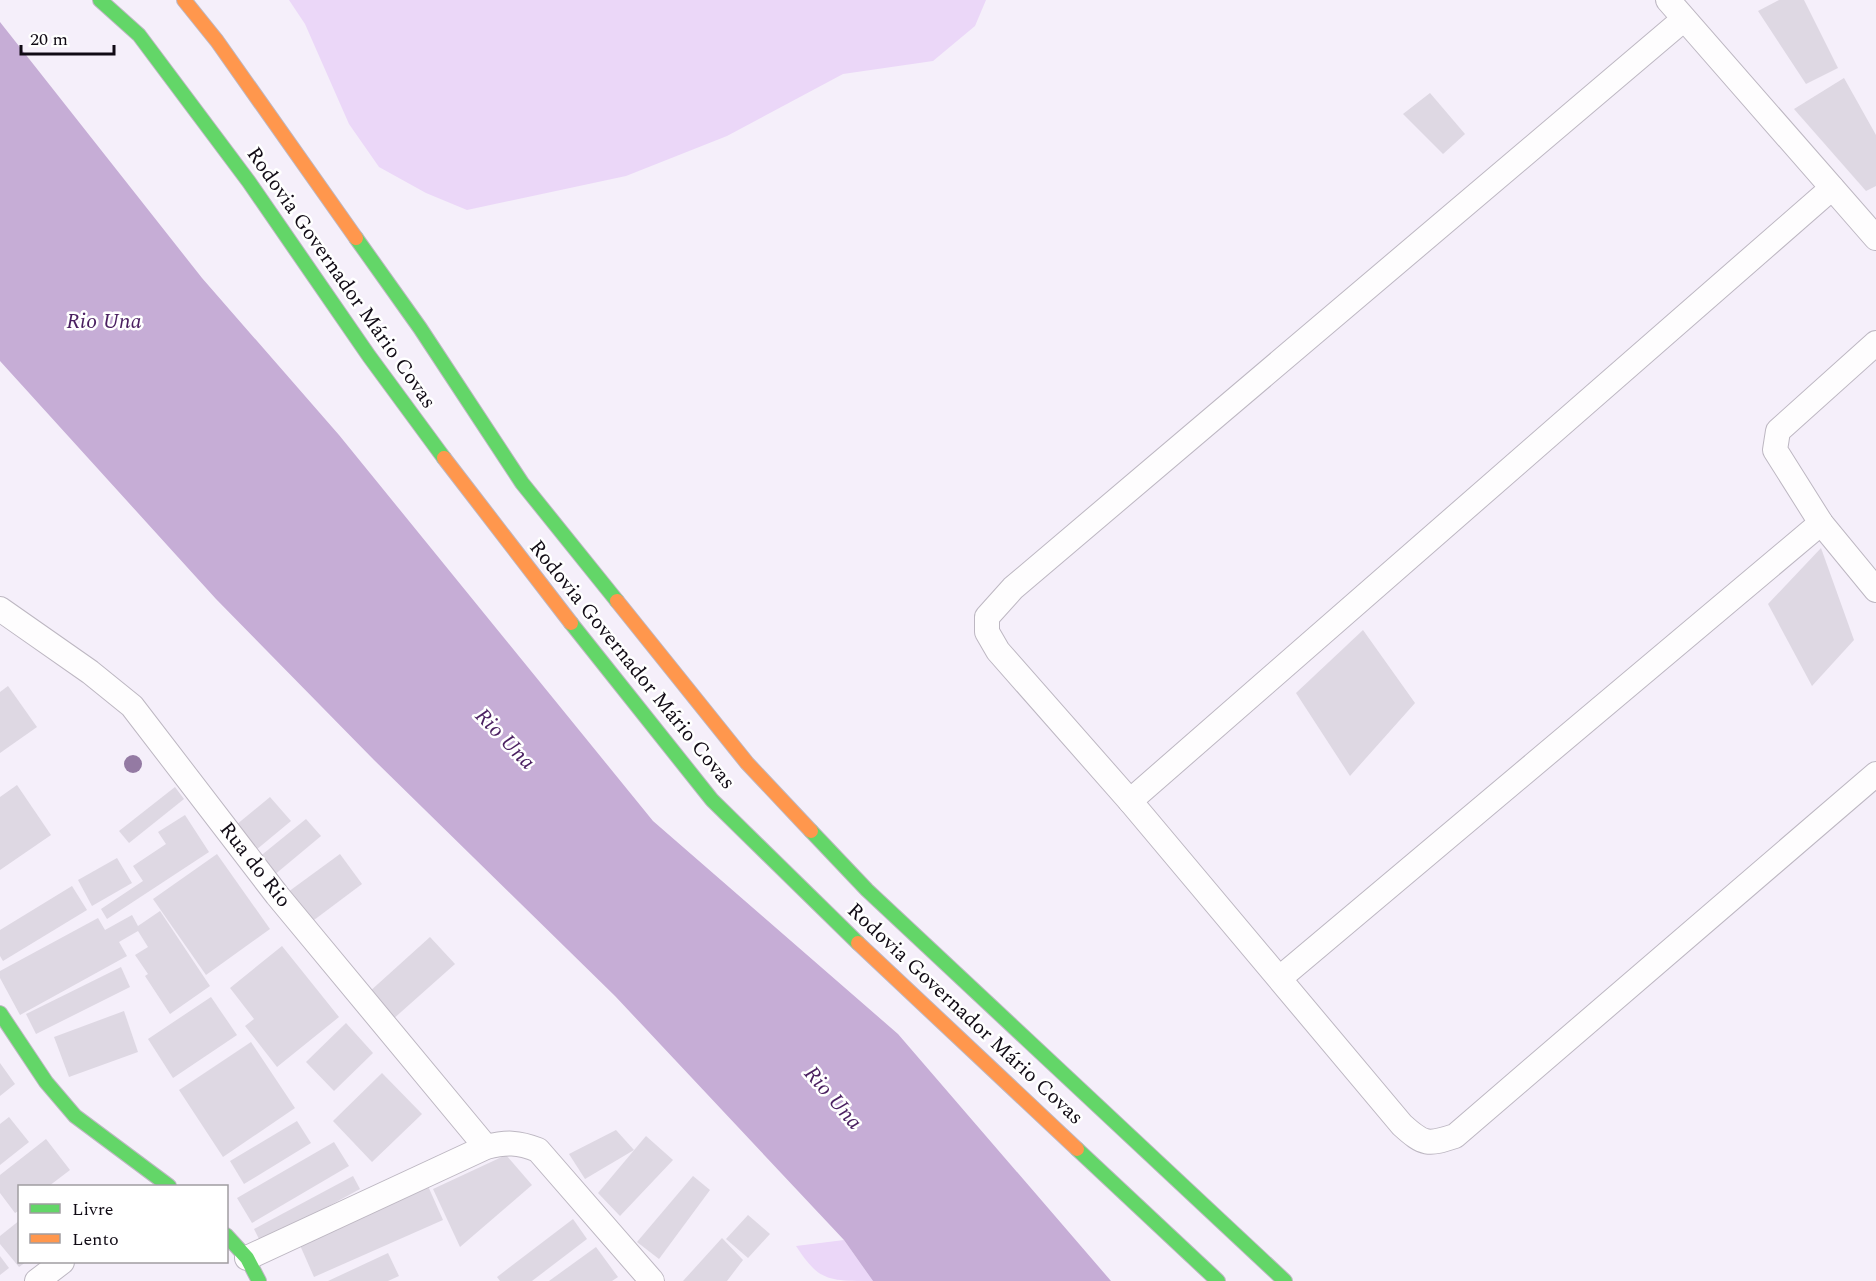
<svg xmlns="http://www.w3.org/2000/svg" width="1876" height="1281" viewBox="0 0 1876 1281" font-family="Spectral,serif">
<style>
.green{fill:#ebd7f8}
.water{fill:#c6add6}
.building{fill:#ded8e3}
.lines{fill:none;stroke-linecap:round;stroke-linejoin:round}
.street-casing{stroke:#bdb7c2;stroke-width:26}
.fast-casing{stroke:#bdb7c2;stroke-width:16}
.slow-casing{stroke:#bdb7c2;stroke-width:16}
.street{stroke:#fefdfe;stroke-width:24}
.fast{stroke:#63d668;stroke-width:14}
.slow{stroke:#ff974d;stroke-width:14}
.tree{fill:#947aa3}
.labels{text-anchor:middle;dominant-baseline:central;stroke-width:5;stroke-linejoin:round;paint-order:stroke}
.street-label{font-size:21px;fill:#110b15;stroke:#fff}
.water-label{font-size:22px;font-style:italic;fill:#4a1f60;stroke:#fff}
</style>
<rect width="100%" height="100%" fill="#f5effa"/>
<g class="green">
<path d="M289,0H986L975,26L933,61L843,74L727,136L626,176L467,210L426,193L379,167L349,124L305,24Z"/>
<path d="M844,1240L873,1281C827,1281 819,1281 796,1246Z"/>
</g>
<path class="water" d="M0,22L202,278L339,435L653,821L898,1034L1111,1281H873L844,1240L615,996L374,760L216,599L0,361Z"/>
<g class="building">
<path d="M1779,0H1804L1838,68L1806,84L1758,11Z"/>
<path d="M1844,78L1876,135V186L1866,191L1794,109Z"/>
<path d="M1430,93L1465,134L1443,154L1403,114Z"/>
<path d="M1821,548L1854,640L1812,686L1768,604Z"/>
<path d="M1363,630L1415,703L1350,776L1296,693Z"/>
<path d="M8,686L37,727L0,753V692Z"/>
<path d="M17,785L51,835L0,870V797Z"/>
<path d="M175,787L184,799L129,843L119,831Z"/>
<path d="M270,797L291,821L256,850L236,825Z"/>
<path d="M185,815L209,852L107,919L101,909L143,881L133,866L166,844L158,832Z"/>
<path d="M306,819L321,836L273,876L258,858Z"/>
<path d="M217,854L270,929L206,975L153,899Z"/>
<path d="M340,854L362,884L310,923L288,892Z"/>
<path d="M117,858L132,883L92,906L78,880Z"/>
<path d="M72,886L87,910L3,961L0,956V930Z"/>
<path d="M160,911L210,986L170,1014L145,976L148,974L135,955L148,947L138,931L119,942L127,956L20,1015L0,978V971L98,918L105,930L132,915L138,926Z"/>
<path d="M430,937L455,964L392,1020L368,993Z"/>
<path d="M282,946L339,1017L277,1067L245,1026L254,1019L230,988Z"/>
<path d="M121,967L130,987L36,1034L26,1014Z"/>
<path d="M211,997L237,1035L173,1078L148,1039Z"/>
<path d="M124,1011L138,1052L69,1077L54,1037Z"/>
<path d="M346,1023L373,1053L334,1091L306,1062Z"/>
<path d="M251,1042L295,1108L223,1157L179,1090Z"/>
<path d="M0,1063L15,1084L0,1096Z"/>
<path d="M382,1073L422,1114L372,1162L333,1121Z"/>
<path d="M9,1117L29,1142L0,1165V1124Z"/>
<path d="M297,1121L311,1143L244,1184L230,1161Z"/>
<path d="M616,1130L634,1150L585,1179L569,1154Z"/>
<path d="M646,1136L673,1160L620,1216L598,1193Z"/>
<path d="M46,1139L70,1170L49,1186H20V1210L15,1213L0,1193V1175Z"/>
<path d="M334,1142L349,1166L252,1223L237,1198Z"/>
<path d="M506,1155L532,1185L460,1247L433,1189Z"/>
<path d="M353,1176L360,1189L261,1243L254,1229Z"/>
<path d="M693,1176L710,1190L659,1259L637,1242Z"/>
<path d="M428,1186L443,1220L314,1277L299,1243Z"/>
<path d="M748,1215L770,1234L748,1258L726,1239Z"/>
<path d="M573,1219L587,1239L532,1281H500L497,1277Z"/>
<path d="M20,1220V1262H26L19,1267L0,1244V1236Z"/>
<path d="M722,1238L743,1260L727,1281H683Z"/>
<path d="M596,1247L618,1277L612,1281H549Z"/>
<path d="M388,1253L399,1276L388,1281H328Z"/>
<path d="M0,1256L9,1268L0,1275Z"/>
</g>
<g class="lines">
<defs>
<g id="street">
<path d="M1668,0L1876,238"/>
<path d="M1684,19L1013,588L987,617V632L998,651L1130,801L1402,1125C1424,1145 1428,1145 1455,1136L1876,774"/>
<path d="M1876,343L1778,431L1775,450L1821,523L1876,590"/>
<path d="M0,609L90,672L132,706L277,895L486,1147"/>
<path d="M1130,801L1832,188"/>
<path d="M1280,978L1821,523"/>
<path d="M247,1258L486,1147C506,1142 518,1142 538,1150L652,1281"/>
<path d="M37,1281L62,1262"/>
</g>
<g id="fast">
<path d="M100,0L139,35L249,182L369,356L444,458"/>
<path d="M356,238L420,328L522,483L617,601"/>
<path d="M571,623L712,800L858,943"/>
<path d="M811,831L867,890L1285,1281"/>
<path d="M0,1013L46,1082L75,1116L169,1186"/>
<path d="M1077,1149L1218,1281"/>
<path d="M226,1235L247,1258L259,1281"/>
</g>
<g id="slow">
<path d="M184,0L217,41L356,238"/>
<path d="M444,458L571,623"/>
<path d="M617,601L747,763L811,831"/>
<path d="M858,943L1077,1149"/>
</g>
</defs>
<use href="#street" class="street-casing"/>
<use href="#fast" class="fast-casing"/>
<use href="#slow" class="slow-casing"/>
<use href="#street" class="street"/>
<use href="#fast" class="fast"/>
<use href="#slow" class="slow"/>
</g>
<circle class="tree" cx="133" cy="764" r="9"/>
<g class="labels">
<g class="street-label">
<text transform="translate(341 278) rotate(55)">Rodovia Governador Mário Covas</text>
<text transform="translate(632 665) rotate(51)">Rodovia Governador Mário Covas</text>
<text transform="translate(255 865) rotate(52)">Rua do Rio</text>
<text transform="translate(965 1014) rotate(43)">Rodovia Governador Mário Covas</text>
</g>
<g class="water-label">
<text x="104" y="321">Rio Una</text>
<text transform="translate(505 739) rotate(46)">Rio Una</text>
<text transform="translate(833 1098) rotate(49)">Rio Una</text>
</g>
</g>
<rect x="18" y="1185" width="210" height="78" fill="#ffffff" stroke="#a09da1" stroke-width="1.5"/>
<rect x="30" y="1204" width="30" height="9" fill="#63d668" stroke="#a09da1" stroke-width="1.5"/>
<text x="72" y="1215" font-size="18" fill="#110b15">Livre</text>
<rect x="30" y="1234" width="30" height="9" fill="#ff974d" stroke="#a09da1" stroke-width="1.5"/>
<text x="72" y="1245" font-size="18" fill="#110b15">Lento</text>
<path d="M21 45v9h93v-9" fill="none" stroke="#110b15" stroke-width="3"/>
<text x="30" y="45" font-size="18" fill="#110b15" stroke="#ffffff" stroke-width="4.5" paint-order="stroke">20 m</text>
</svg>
